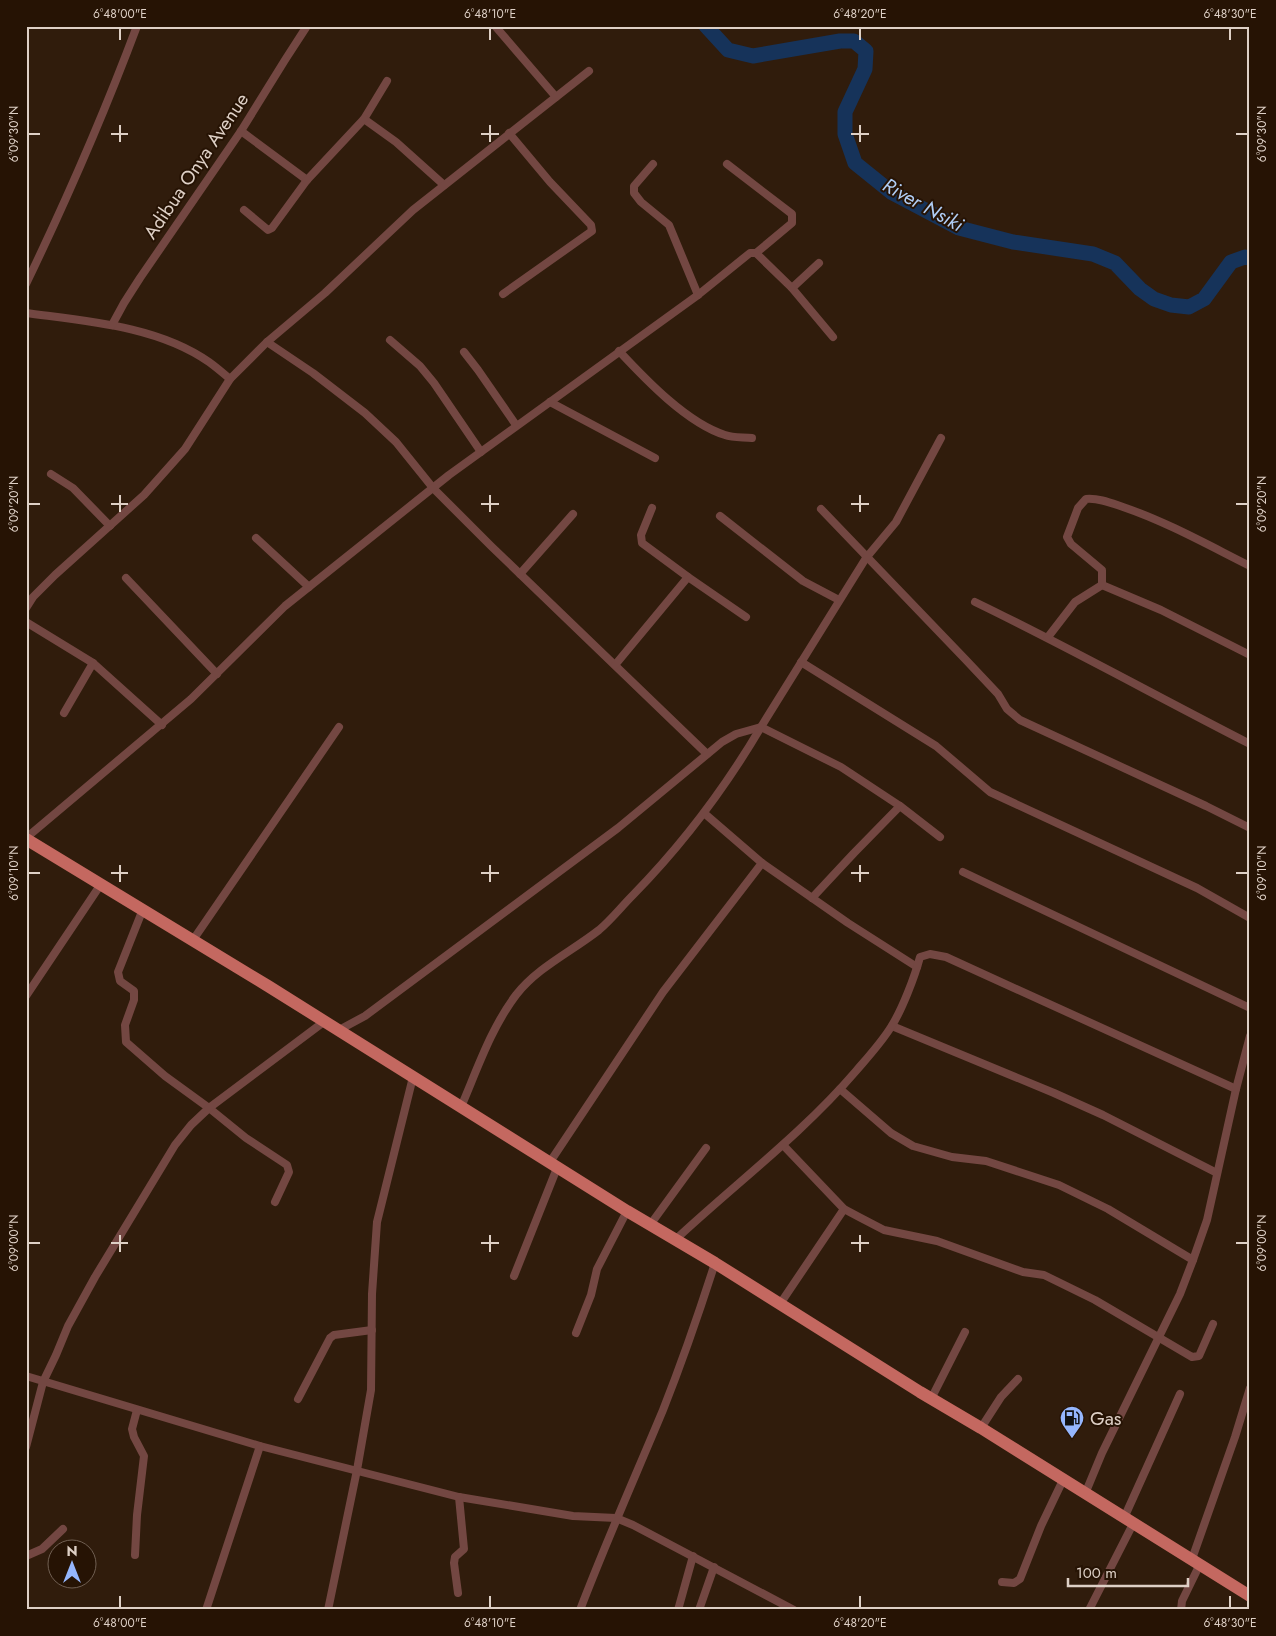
<svg xmlns="http://www.w3.org/2000/svg" width="1276" height="1636" viewBox="0 0 1276 1636" font-family="Jost,sans-serif">
<style>
.lines{fill:none;stroke-linecap:round;stroke-linejoin:round}
.river{stroke:#16335a;stroke-width:15}
.street{stroke:#734742;stroke-width:8}
.primary{stroke:#c46860;stroke-width:12}
.ticks{fill:none;stroke:#ded0c6;stroke-width:2}
.labels{text-anchor:middle;dominant-baseline:central;stroke-width:4;stroke-linejoin:round;paint-order:stroke}
.street-label{font-size:19px;fill:#ded0c6;stroke:#261304}
.poi-label{font-size:19px;fill:#ded0c6;stroke:#261304;text-anchor:start}
.water-label{font-size:20px;font-style:italic;fill:#b0cdf5;stroke:#261304}
.neatline{fill:none;stroke:#ded0c6;stroke-width:2}
.ticks-label{font-size:12px;text-anchor:middle;fill:#ded0c6}
</style>
<rect width="100%" height="100%" fill="#301c0c"/>
<g class="lines">
<path class="river" d="M706,26L728,50L753,56L840,41H854L866,51L865,69L845,112V134L855,163L891,192L959,228L1013,242L1093,254L1115,263L1140,289L1154,299L1171,305L1189,307L1204,299L1231,262L1245,257L1250,258"/>
<g class="street">
<path d="M495,26L556,97"/>
<path d="M387,81L364,119L396,142L444,185"/>
<path d="M241,131L307,180"/>
<path d="M653,164L634,186V193L641,202L669,225L698,295"/>
<path d="M727,164L792,214V223L756,253"/>
<path d="M244,210L268,230L272,228L307,180L364,119"/>
<path d="M819,263L792,288L833,337"/>
<path d="M26,284C67,199 104,114 137,26"/>
<path d="M503,294L592,231L591,225L550,182L509,133"/>
<path d="M26,313C86,321 158,326 209,362C216,367 223,373 230,379"/>
<path d="M112,325L124,303L140,278L241,131L285,60L307,26"/>
<path d="M390,340L420,366L434,383L481,452"/>
<path d="M267,342L313,373L365,413L396,442L433,488L491,546L707,754"/>
<path d="M619,351C646,380 687,423 725,435C733,438 743,437 752,438"/>
<path d="M464,352L478,370L516,425"/>
<path d="M550,402L655,458"/>
<path d="M51,474L73,488L110,526"/>
<path d="M821,509L965,659L998,694L1007,709L1020,720L1206,806L1250,828"/>
<path d="M720,516L803,581L839,600"/>
<path d="M256,538L309,587"/>
<path d="M520,574L573,514"/>
<path d="M688,577L746,617"/>
<path d="M126,578L217,674"/>
<path d="M1102,585L1161,610L1250,655"/>
<path d="M975,602C1068,647 1158,697 1250,744"/>
<path d="M26,608L33,597L55,575L144,495L185,449L230,379L267,342L325,293L413,210L589,71"/>
<path d="M26,622L93,663L162,725"/>
<path d="M1048,637L1075,602L1102,585V570L1071,544L1067,537L1078,508L1086,499C1099,498 1111,503 1123,507C1167,522 1208,545 1250,566"/>
<path d="M801,662L936,746L990,792L1197,888L1250,918"/>
<path d="M615,665L688,577L642,543L641,535L652,508"/>
<path d="M64,713L93,663"/>
<path d="M704,813L762,863L848,923L917,967"/>
<path d="M26,838L191,699L285,606L449,475L698,295L750,253H756L792,288"/>
<path d="M963,872L1250,1008"/>
<path d="M812,898L854,853L900,806"/>
<path d="M143,909L118,972L120,981L134,991V1000L125,1025L126,1042L165,1076L209,1108L246,1138L287,1165L289,1172L275,1202"/>
<path d="M193,940L339,727"/>
<path d="M26,996L101,884"/>
<path d="M892,1026L1054,1093L1103,1115L1217,1173"/>
<path d="M339,1030L365,1016L618,828L722,742L736,734L761,727L866,558L896,522L941,438"/>
<path d="M840,1089L891,1133L913,1146L952,1157L986,1161L1059,1185L1108,1209L1193,1260"/>
<path d="M461,1107C477,1070 491,1028 516,995C538,967 571,952 599,930C611,920 622,906 633,895C683,844 725,788 761,727L841,767L900,806L940,837"/>
<path d="M783,1145L844,1209L859,1217L884,1230L937,1241L1023,1272L1044,1275L1095,1300L1192,1357L1199,1356L1213,1324"/>
<path d="M550,1162L663,992L762,863"/>
<path d="M650,1225L706,1148"/>
<path d="M675,1240C735,1184 802,1134 856,1071C868,1057 881,1043 891,1027C902,1010 915,976 920,957L930,954L946,957L1236,1089"/>
<path d="M514,1276L557,1168"/>
<path d="M780,1304L844,1209"/>
<path d="M576,1333L591,1295L597,1269L627,1211"/>
<path d="M26,1376L260,1446L459,1497L573,1516L616,1518L633,1525L794,1610"/>
<path d="M298,1399L330,1338L334,1335L372,1330"/>
<path d="M931,1399L965,1332"/>
<path d="M981,1428L1001,1397L1018,1379"/>
<path d="M26,1447L43,1382L56,1355L68,1326L95,1277L175,1145L191,1125L209,1108L325,1021"/>
<path d="M1085,1494L1102,1453L1180,1294L1193,1260L1207,1220L1236,1089L1250,1036"/>
<path d="M1124,1518L1180,1394"/>
<path d="M135,1555L137,1515L144,1456L134,1437L132,1429L137,1410"/>
<path d="M26,1556L42,1549L63,1529"/>
<path d="M1192,1559L1235,1437L1250,1388"/>
<path d="M1002,1582L1014,1583L1020,1579L1041,1526L1063,1480"/>
<path d="M458,1593L454,1563L455,1557L464,1549L459,1497"/>
<path d="M206,1610L260,1446"/>
<path d="M328,1610L357,1470L371,1390L372,1294L377,1222L413,1077"/>
<path d="M580,1610C606,1542 635,1477 663,1410C682,1362 699,1313 715,1263"/>
<path d="M678,1610L693,1556"/>
<path d="M699,1610L714,1567"/>
<path d="M1089,1610L1133,1524"/>
<path d="M1181,1610L1182,1601L1200,1564"/>
</g>
<path class="primary" d="M26,839L268,986L627,1211L715,1263L920,1392L981,1428L1250,1596"/>
</g>
<path class="ticks" d="M120,28V40M490,28V40M860,28V40M1230,28V40M120,125V142M490,125V142M860,125V142M28,134H40M111,134H128M481,134H499M851,134H869M1236,134H1248M120,495V512M490,495V512M860,495V512M28,504H40M111,504H128M481,504H499M851,504H869M1236,504H1248M120,865V882M490,865V882M860,865V882M28,873H40M111,873H128M481,873H499M851,873H869M1236,873H1248M120,1235V1252M490,1235V1252M860,1235V1252M28,1243H40M111,1243H128M481,1243H499M851,1243H869M1236,1243H1248M120,1596V1608M490,1596V1608M860,1596V1608M1230,1596V1608"/>
<defs>
<symbol id="fuel-pin" viewBox="-11 -11 22 30"><path d="M0 17L-7.5 6A9.5 9.5 0 1 1 7.5 6Z" fill="#95b6fd" stroke="#261304"/><path d="M-5.5-6h7V0h2V4h1.3V-2.5L3-4.5l.8-.8L6-3V5H2.5V1h-1V6h-7ZM-4.2-4.7v3.2H.2V-4.7Z" fill="#111"/></symbol>
</defs>
<g fill-rule="evenodd">
<use href="#fuel-pin" x="1058" y="1404" width="28" height="38"/>
</g>
<g class="labels">
<g class="street-label">
<text transform="translate(196 166) rotate(-56)">Adibua Onya Avenue</text>
</g>
<g class="poi-label">
<text x="1090" y="1418">Gas</text>
</g>
<g class="water-label">
<text transform="translate(923 205) rotate(29)">River Nsiki</text>
</g>
</g>
<rect width="1276" height="1636" fill="none" stroke="#261304" stroke-width="55"/>
<g transform="translate(72 1564)"><circle r="24" fill="#261304" stroke="#705f52"/>
<path d="M0-4L9 19L0 12L-9 19Z" fill="#95b6fd"/>
<text y="-8" font-size="14" font-weight="bold" text-anchor="middle" fill="#ded0c6">N</text>
</g>
<path d="M1068 1578v8h120v-8" fill="none" stroke="#ded0c6" stroke-width="2.5"/>
<text x="1076" y="1578" font-size="15" fill="#ded0c6" stroke="#261304" stroke-width="4" paint-order="stroke">100 m</text>
<rect x="28" y="28" width="1220" height="1580" class="neatline"/>
<g class="ticks-label">
<text x="120" y="18">6°48'00"E</text>
<text x="490" y="18">6°48'10"E</text>
<text x="860" y="18">6°48'20"E</text>
<text x="1230" y="18">6°48'30"E</text>
<text transform="translate(14 134) rotate(-90)" y="4">6°09'30"N</text>
<text transform="translate(1262 134) rotate(-90)" y="4">6°09'30"N</text>
<text transform="translate(14 504) rotate(-90)" y="4">6°09'20"N</text>
<text transform="translate(1262 504) rotate(-90)" y="4">6°09'20"N</text>
<text transform="translate(14 873) rotate(-90)" y="4">6°09'10"N</text>
<text transform="translate(1262 873) rotate(-90)" y="4">6°09'10"N</text>
<text transform="translate(14 1243) rotate(-90)" y="4">6°09'00"N</text>
<text transform="translate(1262 1243) rotate(-90)" y="4">6°09'00"N</text>
<text x="120" y="1627">6°48'00"E</text>
<text x="490" y="1627">6°48'10"E</text>
<text x="860" y="1627">6°48'20"E</text>
<text x="1230" y="1627">6°48'30"E</text>
</g>
</svg>
